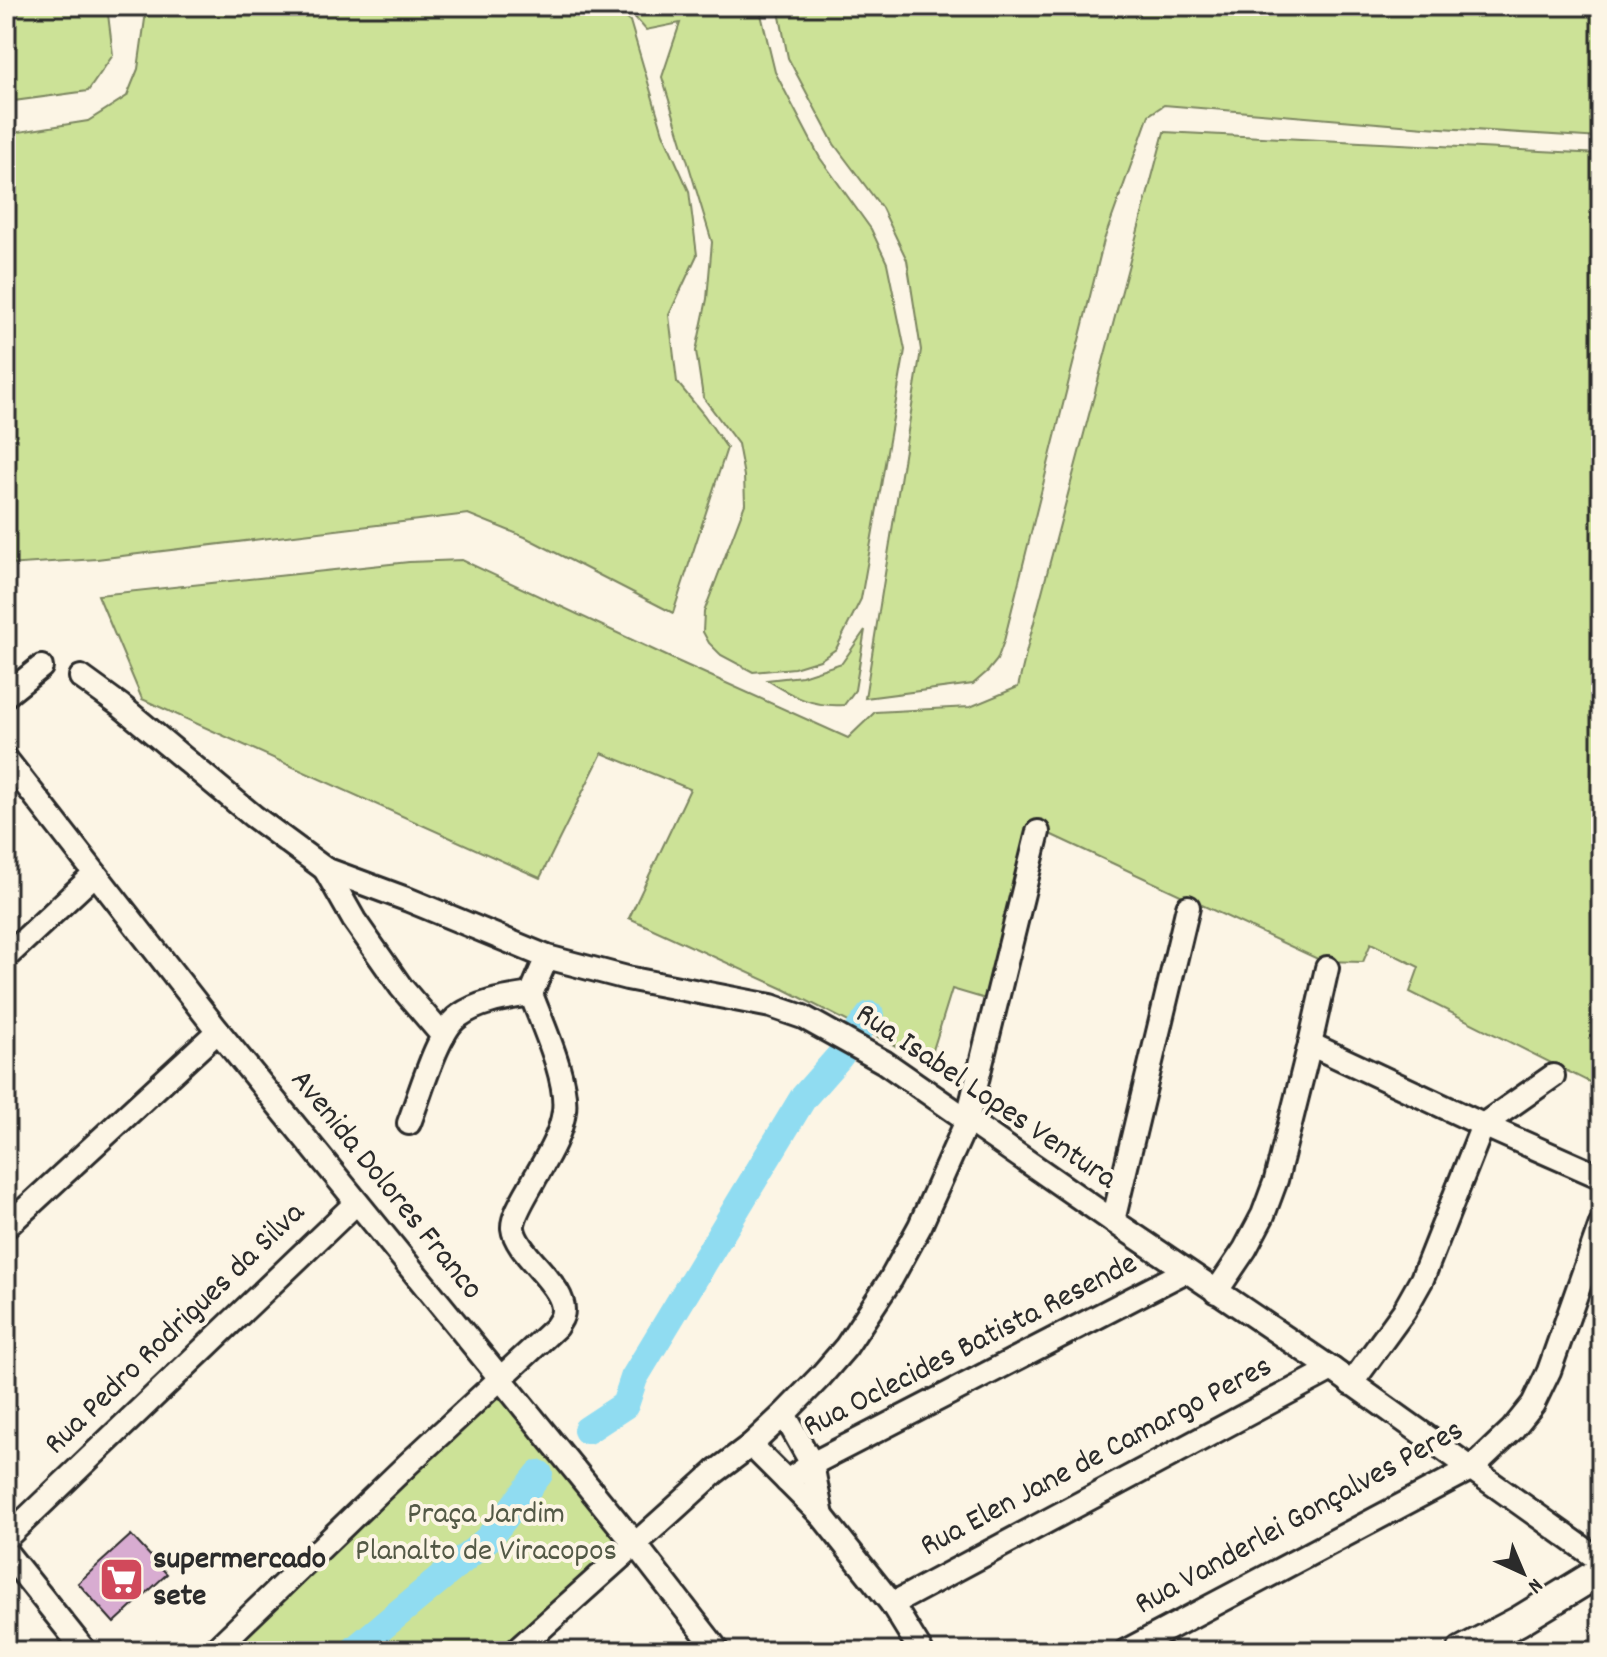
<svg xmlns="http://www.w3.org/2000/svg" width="1607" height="1657" viewBox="0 0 1607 1657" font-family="Dekko,sans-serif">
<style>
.green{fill:#cce297;stroke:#7c8661;stroke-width:2}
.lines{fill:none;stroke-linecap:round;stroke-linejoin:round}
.river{stroke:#90dcf1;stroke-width:28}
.building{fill:#d8acd1;stroke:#2b2b2b;stroke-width:2}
.minor-casing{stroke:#2b2b2b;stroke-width:28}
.major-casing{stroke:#2b2b2b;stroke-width:34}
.minor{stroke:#fcf5e5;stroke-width:22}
.major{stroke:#fcf5e5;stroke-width:28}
.labels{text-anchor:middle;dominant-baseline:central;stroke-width:8;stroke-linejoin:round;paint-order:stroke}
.street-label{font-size:32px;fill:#2b2b2b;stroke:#fcf5e5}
.park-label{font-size:32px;fill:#535946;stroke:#fcf5e5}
.poi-label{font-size:32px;font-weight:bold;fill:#2b2b2b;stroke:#fcf5e5;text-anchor:start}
</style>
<rect width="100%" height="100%" fill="#fcf5e5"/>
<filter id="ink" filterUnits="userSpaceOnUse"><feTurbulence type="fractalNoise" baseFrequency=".0125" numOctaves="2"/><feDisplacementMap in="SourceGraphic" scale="16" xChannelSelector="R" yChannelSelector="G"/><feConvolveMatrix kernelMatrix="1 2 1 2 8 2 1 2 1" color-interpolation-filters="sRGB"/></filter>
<g filter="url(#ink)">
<g class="green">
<path d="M6,6H107L113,55L88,91L6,102Z"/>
<path d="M143,6H609L630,21L663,133L689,191L697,255L669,315L677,382L704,415L727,448L673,613L525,537L468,514L97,559L6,565V134L88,121L127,96L138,69L145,19Z"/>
<path d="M625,6H759L775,72L820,158L871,229L887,263L905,350L861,599L836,649L820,660L794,668L753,672L721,655L709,643L703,632L704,612L745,504L744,476L738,444L703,397L696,351L707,299L712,242L662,77L680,23L646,30Z"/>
<path d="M778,6H1601V138L1425,127L1164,105L1149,115L1104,240L1004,641L997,660L988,671L973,684L865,698L921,350L907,260L882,208L834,144L788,58Z"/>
<path d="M1164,132L1601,154V1088L1410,992L1419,967L1371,943L1363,962L1322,961L1039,829L989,1000L952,989L929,1063L784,989L629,918L690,789L602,753L540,878L142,699L98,595L409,562L462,560L675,660L848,738L875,712L970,707L1018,687L1029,641Z"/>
<path d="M865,630L855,690L844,705C812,707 794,697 767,680L802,676L842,663Z"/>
<path d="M499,1386L622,1545L506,1651H224Z"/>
</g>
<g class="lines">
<g class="river">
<path d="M587,1430L625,1405L634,1378L803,1098L839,1057L870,1015"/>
<path d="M353,1651L488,1539L539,1474"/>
</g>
</g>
<path class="building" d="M131,1535L167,1574L114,1623L78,1583Z"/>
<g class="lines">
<defs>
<g id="minor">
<path d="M81,677L121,706L253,816L325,869L409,900L547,957L627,978L771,1006L803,1017L884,1062L1113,1221L1332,1369L1601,1561"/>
<path d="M6,695L41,667"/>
<path d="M6,759L218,1031L635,1544L718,1651"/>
<path d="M325,869L354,920L401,987L443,1036"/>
<path d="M6,957L95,874"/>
<path d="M1310,1044L1483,1125L1601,1177"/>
<path d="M409,1123C419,1098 438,1029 459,1016C480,1001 507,998 531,994"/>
<path d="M1113,1221L1188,907"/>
<path d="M6,1227L218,1031"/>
<path d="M1216,1292L1245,1249L1263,1215L1276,1180L1310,1044L1327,968"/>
<path d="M1351,1384L1404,1311L1422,1279L1483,1125L1553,1076"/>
<path d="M784,1414L812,1464L822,1516"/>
<path d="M751,1445L822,1516L892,1604L921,1651"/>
<path d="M787,1481L812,1464L1186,1271"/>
<path d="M6,1538L356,1203"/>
<path d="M6,1552L85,1651"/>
<path d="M892,1604L1332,1369"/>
<path d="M214,1651L408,1464L556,1327C558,1323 561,1320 562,1316C571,1288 516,1256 513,1228C512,1215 529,1190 535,1178C547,1157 561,1135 564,1111C568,1079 543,1026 531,994L547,957"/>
<path d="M516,1651L671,1512L715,1472L751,1445L784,1414L820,1377L846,1347L891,1279L920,1226L967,1121L1038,832"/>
<path d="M1126,1651L1472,1468L1512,1430L1533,1404L1549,1371L1601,1224"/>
</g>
<path id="major" d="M1462,1651L1519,1621L1601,1571"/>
</defs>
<use href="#minor" class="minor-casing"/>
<use href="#major" class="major-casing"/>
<use href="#minor" class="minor"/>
<use href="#major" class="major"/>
</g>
</g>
<defs>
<symbol id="supermarket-square" viewBox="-11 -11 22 22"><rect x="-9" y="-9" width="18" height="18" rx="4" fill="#d1495b" stroke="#fcf5e5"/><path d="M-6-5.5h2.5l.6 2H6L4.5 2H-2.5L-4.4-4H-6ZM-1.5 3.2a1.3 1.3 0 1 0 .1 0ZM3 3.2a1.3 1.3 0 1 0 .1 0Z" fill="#fff"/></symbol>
</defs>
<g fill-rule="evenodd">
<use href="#supermarket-square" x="96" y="1554" width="51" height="51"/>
</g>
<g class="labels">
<g class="street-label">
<text transform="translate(985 1098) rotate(34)">Rua Isabel Lopes Ventura</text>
<text transform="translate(385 1186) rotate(51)">Avenida Dolores Franco</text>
<text transform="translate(176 1330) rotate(-44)">Rua Pedro Rodrigues da Silva</text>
<text transform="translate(971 1347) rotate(-27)">Rua Oclecides Batista Resende</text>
<text transform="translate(1097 1458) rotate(-28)">Rua Elen Jane de Camargo Peres</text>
<text transform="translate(1300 1519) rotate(-29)">Rua Vanderlei Gonçalves Peres</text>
</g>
<g class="park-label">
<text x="486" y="1516">Praça Jardim<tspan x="486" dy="37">Planalto de Viracopos</tspan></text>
</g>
<g class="poi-label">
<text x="153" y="1561">supermercado<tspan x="153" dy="37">sete</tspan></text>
</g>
</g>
<rect width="1607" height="1657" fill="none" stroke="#fcf5e5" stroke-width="32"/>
<rect x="16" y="16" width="1575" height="1625" fill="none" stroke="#2b2b2b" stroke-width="3" filter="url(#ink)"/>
<g transform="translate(1523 1573) rotate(136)" stroke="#fcf5e5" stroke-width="6" paint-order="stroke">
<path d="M0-6L14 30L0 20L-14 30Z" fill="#2b2b2b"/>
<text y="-12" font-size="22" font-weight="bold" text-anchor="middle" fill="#2b2b2b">N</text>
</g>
</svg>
